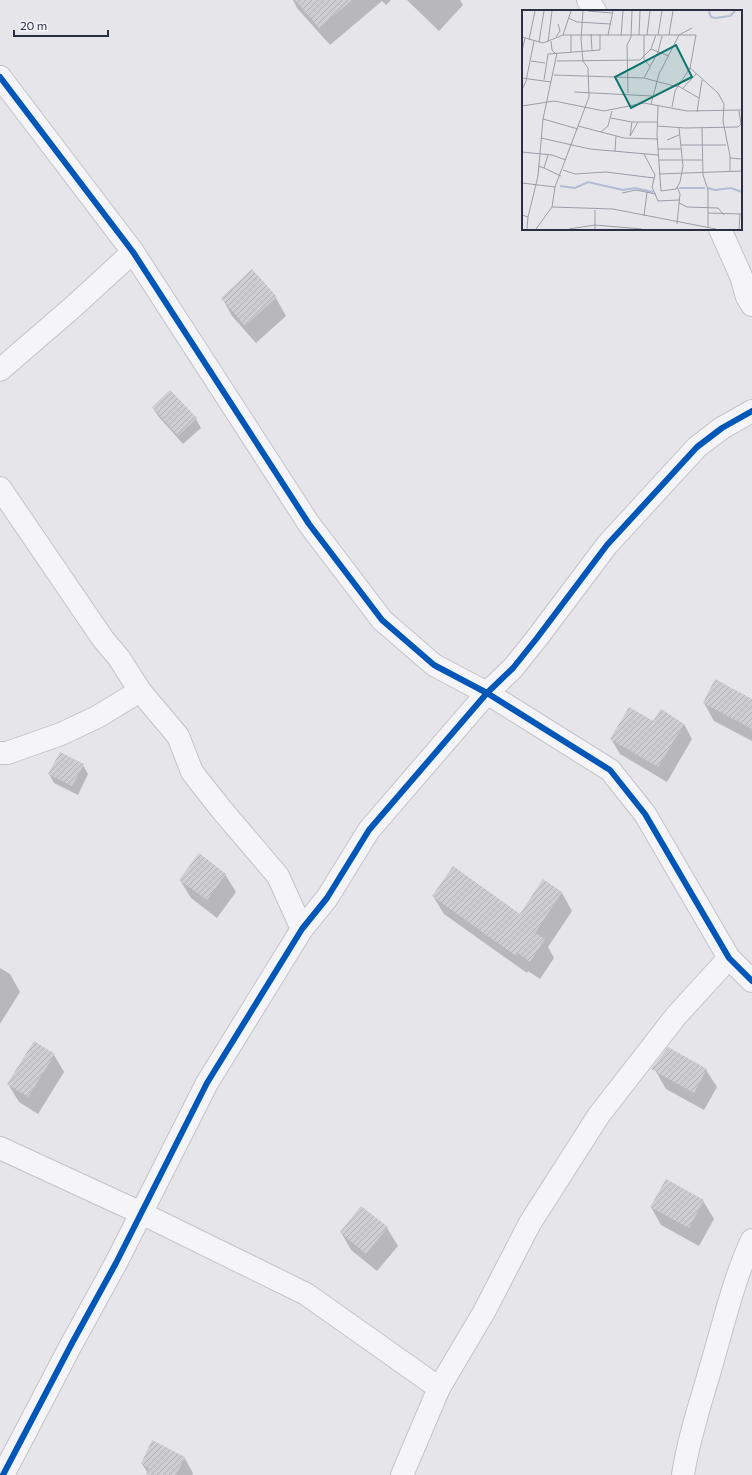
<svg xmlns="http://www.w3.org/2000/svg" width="752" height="1475" viewBox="0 0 752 1475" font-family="Commissioner,sans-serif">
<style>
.shadow{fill:#0003}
.building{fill:url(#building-hatch)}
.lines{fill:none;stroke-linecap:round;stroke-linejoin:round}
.minor-casing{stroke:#c3c3c8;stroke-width:24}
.minor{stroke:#f5f5f7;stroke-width:22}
.cycleway-casing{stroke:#f3f4f9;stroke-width:8}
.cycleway{stroke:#0057b8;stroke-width:6}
.inset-river{fill:none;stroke:#b4bcd5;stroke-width:2}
.inset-road{fill:none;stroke:#9b9ca8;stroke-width:1}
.view{fill:#0f766e;fill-opacity:0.15;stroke:#0f766e;stroke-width:2}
.inset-edge{fill:none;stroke:#2b2e45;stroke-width:2}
</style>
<defs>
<pattern id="building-hatch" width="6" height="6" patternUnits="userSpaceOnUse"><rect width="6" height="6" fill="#cdcdd2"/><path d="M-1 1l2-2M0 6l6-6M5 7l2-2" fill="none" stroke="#b0b0b6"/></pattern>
</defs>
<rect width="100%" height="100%" fill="#e6e6ea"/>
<g class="shadow">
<path d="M293,0H391L386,5L382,1L330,45L297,8Z"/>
<path d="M407,0H460L463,5L439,31Z"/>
<path d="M222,298H276L286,316L256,343L232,316Z"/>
<path d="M153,408L196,419L201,428L183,444L158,416Z"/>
<path d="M752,700V741L714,721L704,703Z"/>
<path d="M654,723L684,724L692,739L667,782L620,754L611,739Z"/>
<path d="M83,765L88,774L78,795L54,783L49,774Z"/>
<path d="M225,874L236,892L217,918L191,898L180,880Z"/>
<path d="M543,880L562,893L572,911L548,947L554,958L540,979L528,971L527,973L444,914L433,896L520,915Z"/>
<path d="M0,968L10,974L20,992L0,1024Z"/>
<path d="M54,1055L64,1072L38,1114L19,1102L8,1084Z"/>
<path d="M655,1070H706L717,1087L704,1110L666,1089Z"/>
<path d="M703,1201L714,1219L699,1246L661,1225L651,1207Z"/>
<path d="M362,1207L387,1228L398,1246L377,1271L351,1250L341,1232Z"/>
<path d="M184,1457L193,1473L192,1475H147L148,1473L142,1464Z"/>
</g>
<g class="building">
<path d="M295,0H352L319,28Z"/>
<path d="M252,269L277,297L245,326L221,298Z"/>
<path d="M170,390L197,418L178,436L152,407Z"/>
<path d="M715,679L752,699V729L703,703Z"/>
<path d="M629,707L653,721L661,709L684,724L658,767L610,739Z"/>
<path d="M60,752L84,764L72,786L48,774Z"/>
<path d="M199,853L226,874L207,900L179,880Z"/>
<path d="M453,866L520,914L543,879L562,892L535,933L545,939L530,962L518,953L516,956L432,896Z"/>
<path d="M34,1041L55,1054L28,1097L7,1084Z"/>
<path d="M668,1047L707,1069L694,1093L651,1069Z"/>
<path d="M666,1179L704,1200L689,1228L650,1207Z"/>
<path d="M361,1206L388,1227L366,1254L340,1232Z"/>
<path d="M152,1440L185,1457L176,1475H146L149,1468L141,1464Z"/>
</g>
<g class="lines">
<defs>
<g id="minor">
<path d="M588,0L595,11"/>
<path d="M0,77L133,252L309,524L382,620L434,665L487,693L610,770L645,814L729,958L752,981"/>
<path d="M720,229L741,276L747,297L752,305"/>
<path d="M0,370L73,307L133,252"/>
<path d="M0,488L103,639L119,658L140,691L178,736L192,772L221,809L278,876L302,929"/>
<path d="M0,753H7L61,734L97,717L140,691"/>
<path d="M0,1148L141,1213L306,1294L439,1388"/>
<path d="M3,1475L71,1345L116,1263L207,1083L302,929L327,898L369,830L487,693L513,668L537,638L607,545L697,447L722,428L752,411"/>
<path d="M402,1475L439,1388L484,1312L530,1223L599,1115L676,1016L729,958"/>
<path d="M683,1475C689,1435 703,1396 714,1356C725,1318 735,1276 752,1240"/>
</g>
</defs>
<use href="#minor" class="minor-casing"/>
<use href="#minor" class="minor"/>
<defs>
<g id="cycleway">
<path d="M0,77L133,252L309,524L382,620L434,665L487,693L610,770L645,814L729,958L752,981"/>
<path d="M3,1475L71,1345L116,1263L207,1083L302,929L327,898L369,830L487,693L513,668L537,638L607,545L697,447L722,428L752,411"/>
</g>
</defs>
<use href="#cycleway" class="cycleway-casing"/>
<use href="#cycleway" class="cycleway"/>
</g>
<g transform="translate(522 10)">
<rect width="220" height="220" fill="#e6e6ea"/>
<path class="inset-river" d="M187,1L189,7L193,8L208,6L213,1M38,176L53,178L66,172L101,180L113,178L131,182M157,178H183M186,178L193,180L209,178L220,182"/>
<path class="inset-road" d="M66,1L90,3M46,8L55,12L89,14M69,24L70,40M41,25L49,1M86,25L91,1M117,25L118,1M122,25V50L128,56M125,25L128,1M136,25L140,1M147,25L151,1M99,26L101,1M0,27L21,33L41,25H174L168,58L196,83L202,94L201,111L208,146V162M34,27L38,21L36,14M7,30L13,1M29,31L30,40L33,43M17,32L22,1M26,32L30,1M129,39L147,46M0,41L3,28M49,42V25M35,43L21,109L56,119M9,51L23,53M35,51L118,50L129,39L134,25M32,65L122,68L156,77M0,68L29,72M122,68L136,42L140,26M22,70L26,44L78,40V24M156,76L177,88M161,78L174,64M0,80L4,71L12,31M52,82L130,86M106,83L105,35L109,27L110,1M129,94L137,64L157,25L170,18M0,96L32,91L82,101L122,93L165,101L220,100M136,96L135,125L139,181L154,179L158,172L161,156L157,118M150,97L153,81L168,58M175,102L180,70M89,108L110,112H135M56,116L102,128L136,129M135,116L163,118L216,117L219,114L217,101M180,118L181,165L186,180V218M79,122L86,116L90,101M108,126L116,112M108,126L110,112M19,128L68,139L136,145M145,130L157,125M159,135H204M136,139H159M93,141L94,126M0,142L30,145L44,150M122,144L133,165L130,177L136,191L157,190M208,148L220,149M137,150H181M16,156L22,158L26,145M22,158L39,166M41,160L53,164L84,162L132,168M137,164L220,161M0,173L33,177M100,183L114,180L134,184M157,193L165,197L196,198L202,205M30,197L91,199L194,219M186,203L220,204M0,205L6,207L5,219M122,206L125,182M6,207L16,166L21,109M155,214L158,184L155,177M14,219L30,197L33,177L67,87L66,58L61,51L59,29L61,1M47,219L73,215L120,219M73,219V200M217,219L218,204"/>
<path class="view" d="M154,35L170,67L109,98L93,67Z"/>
<rect width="220" height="220" class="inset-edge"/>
</g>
<path d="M14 30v6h94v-6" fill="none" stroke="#2b2e45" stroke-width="2"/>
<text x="20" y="30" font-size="12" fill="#2b2e45" stroke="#f3f4f9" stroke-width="3" paint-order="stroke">20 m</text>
</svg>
